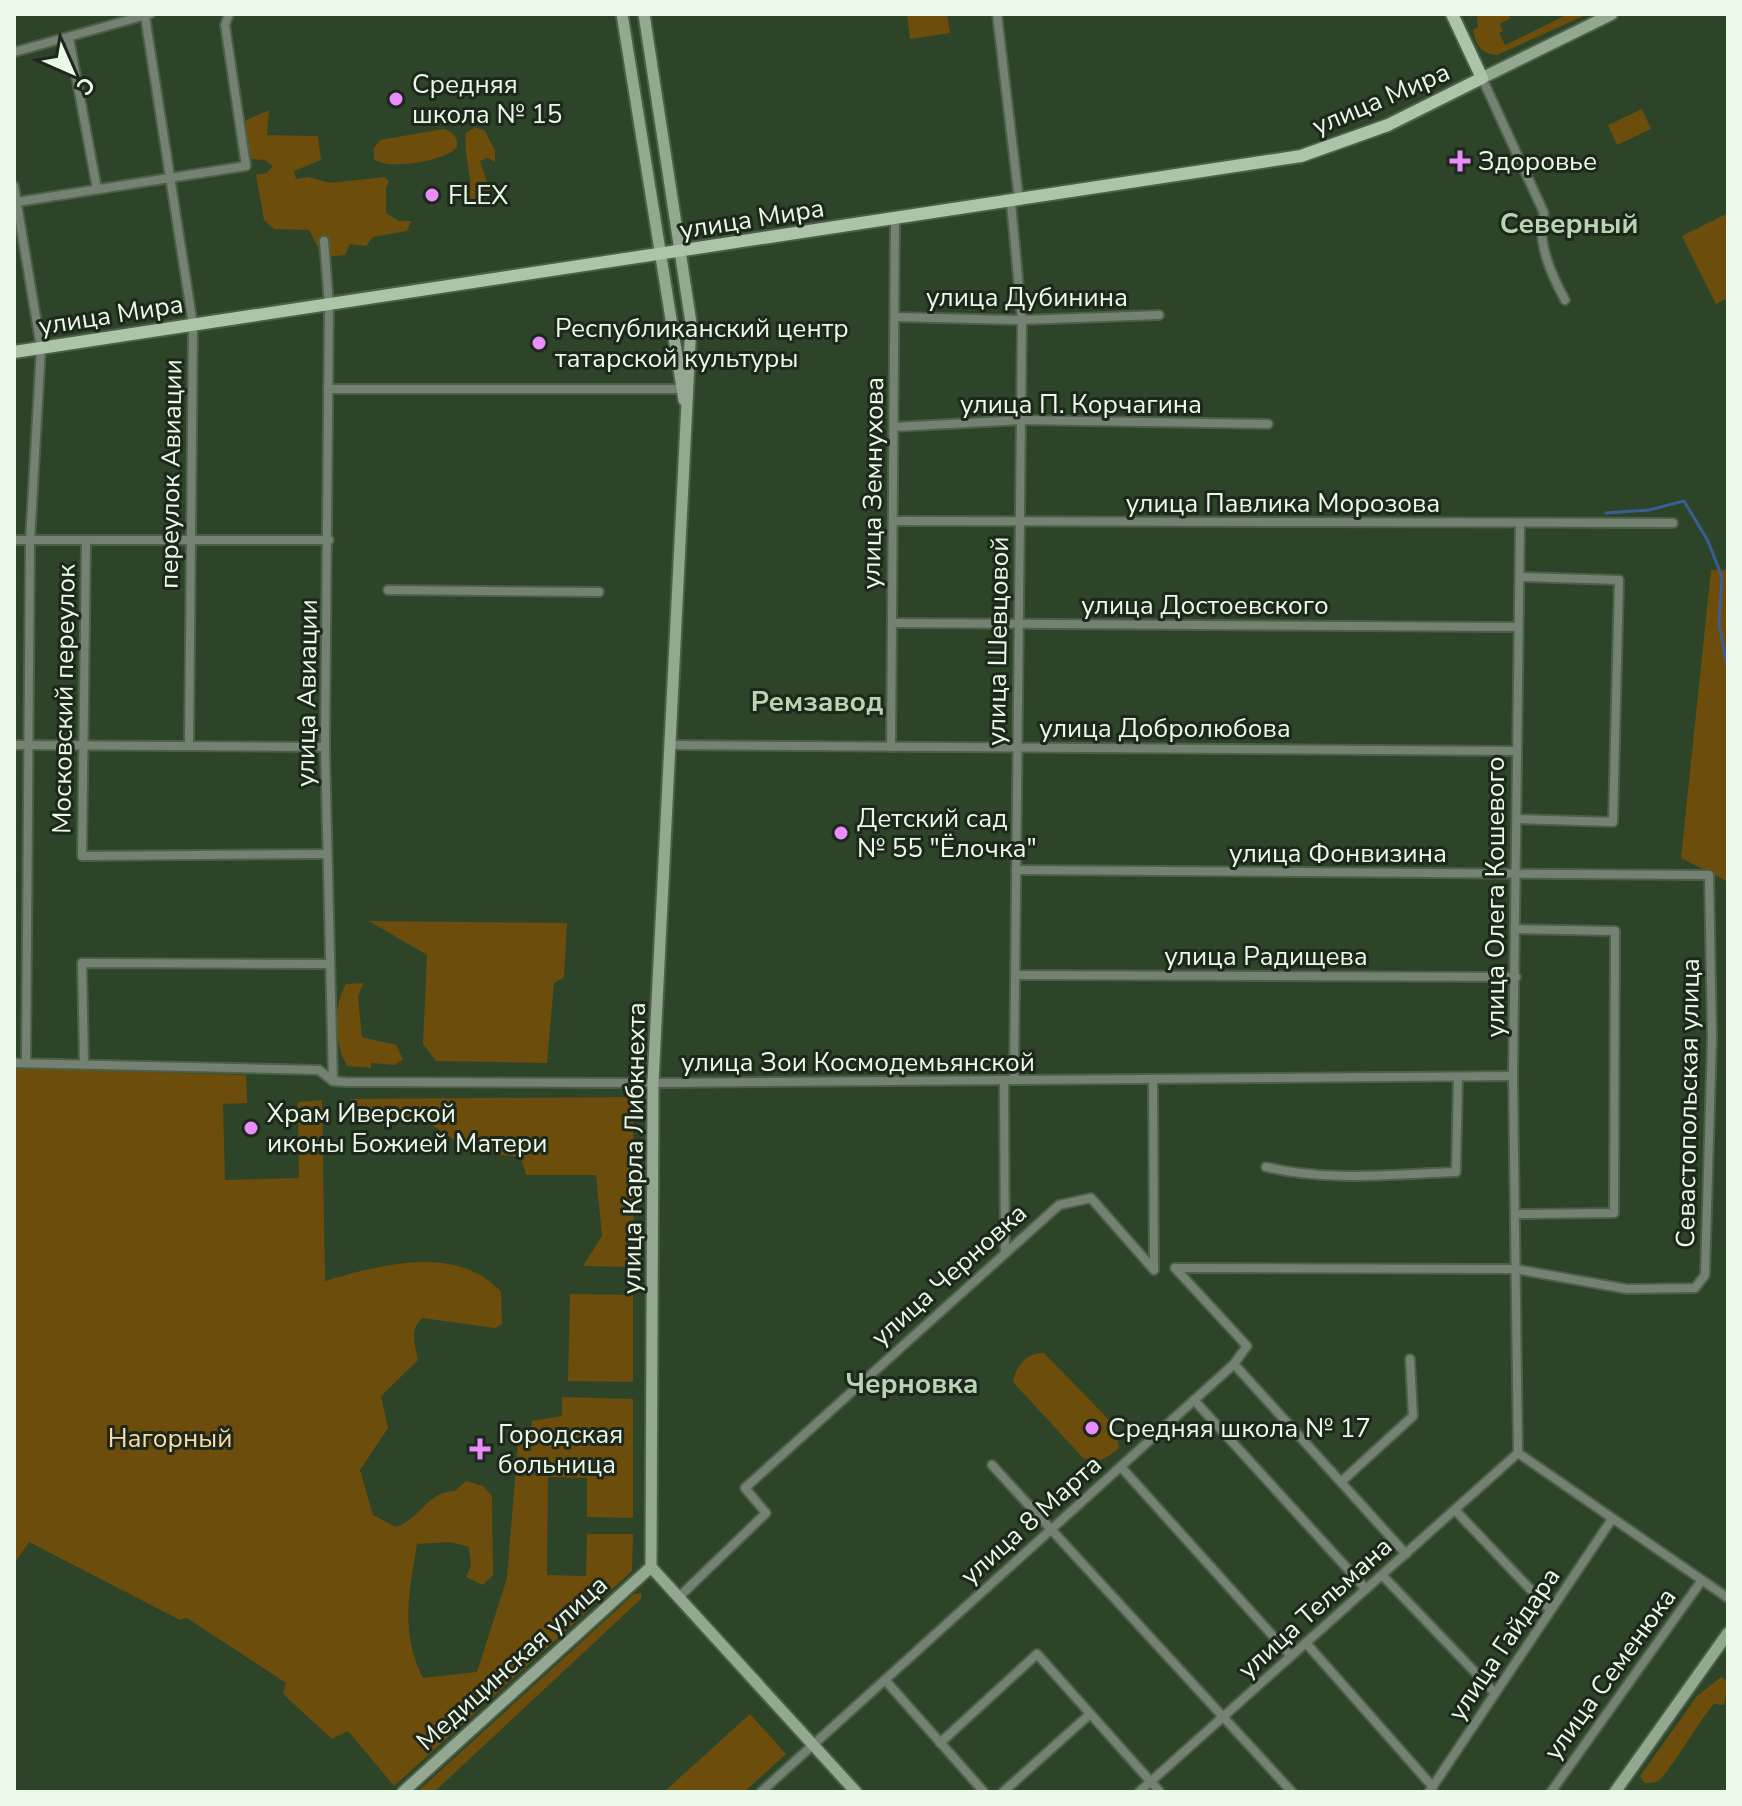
<svg xmlns="http://www.w3.org/2000/svg" width="1742" height="1806" viewBox="0 0 1742 1806" font-family="'Nunito Sans',sans-serif">
<style>
.green{fill:#6c4d0c}
.lines{fill:none;stroke-linecap:round;stroke-linejoin:round}
.stream{stroke:#3b5c94;stroke-width:3}
.minor-casing{stroke:#4b6147;stroke-width:12}
.secondary-casing{stroke:#4b6147;stroke-width:15}
.primary-casing{stroke:#4b6147;stroke-width:16}
.minor{stroke:#758173;stroke-width:8}
.secondary{stroke:#94a791;stroke-width:11}
.primary{stroke:#acc4a7;stroke-width:12}
.poi-dot{fill:#ea8dfd;stroke:#1d271b;stroke-width:3}
.labels{text-anchor:middle;dominant-baseline:central;stroke-width:6;stroke-linejoin:round;paint-order:stroke}
.poi-label{font-size:26px;fill:#ebf9e8;stroke:#1d271b;text-anchor:start}
.street-label{font-size:26px;fill:#ebf9e8;stroke:#1d271b}
.park-label{font-size:26px;fill:#fbdba5;stroke:#1d271b}
.neighbourhood-label{font-size:28px;font-weight:bold;fill:#b8d4b2;stroke:#1d271b}
</style>
<rect width="100%" height="100%" fill="#2d4428"/>
<g class="green">
<path d="M907,14H947L950,33L910,39Z"/>
<path d="M1477,14H1508L1511,18L1500,24L1503,31L1499,33L1505,45L1568,14H1588L1497,55C1480,54 1476,44 1473,30L1478,27Z"/>
<path d="M1642,109L1651,129L1617,145L1608,125Z"/>
<path d="M269,110L267,135L318,136L321,160L294,171L296,179L309,177L330,183L385,177L389,182L386,187V213L399,221H411L407,231L373,237L366,246L350,244L345,255L323,257L309,230L274,229L264,220L256,175L267,173L273,166L264,160L247,159L242,122Z"/>
<path d="M475,127L485,131L495,151V162L488,158L480,161L491,195L479,206L469,200C474,177 463,156 466,133Z"/>
<path d="M443,129C453,131 458,137 457,147C447,161 386,171 374,159V148L380,140Z"/>
<path d="M1728,213V298L1716,304L1682,236Z"/>
<path d="M1711,570H1728V882L1681,858Z"/>
<path d="M369,921L567,923L564,977L554,983L547,1063L436,1061L423,1044L427,955Z"/>
<path d="M363,983L358,997L362,1037L396,1045L403,1059L395,1065L371,1063V1068L347,1066C334,1042 332,1008 346,984Z"/>
<path d="M14,1068L246,1075L247,1103L223,1104L225,1180L299,1178L298,1102L322,1100L325,1281C379,1265 457,1243 501,1292L502,1324L495,1328L422,1318C409,1331 415,1344 418,1360L381,1396L388,1428L360,1470L373,1515L396,1527C420,1519 428,1491 455,1491L466,1481L483,1486L492,1496L493,1575L483,1585L466,1577L471,1566L469,1547L450,1542L417,1544C409,1592 400,1634 423,1678L477,1672L507,1578L519,1431L531,1430L532,1421L562,1416V1397L633,1399V1518L587,1517V1478L548,1477L547,1575L586,1576L587,1534H633L632,1571L394,1786L348,1731L332,1739L283,1694L286,1683L187,1618L180,1620L29,1542L14,1564Z"/>
<path d="M633,1097L634,1267L583,1266L602,1236L596,1175H526L521,1157L485,1153L459,1143L428,1122L351,1111L350,1099Z"/>
<path d="M570,1294L633,1295V1382L568,1381Z"/>
<path d="M1044,1353L1115,1426L1119,1448C1106,1459 1100,1463 1083,1458L1013,1382C1016,1366 1026,1352 1044,1353Z"/>
<path d="M641,1593V1599L434,1792H417L634,1594Z"/>
<path d="M1721,1677L1728,1681L1724,1705L1714,1704C1702,1716 1666,1778 1658,1781C1654,1783 1649,1783 1645,1783L1640,1776L1648,1765L1697,1696Z"/>
<path d="M750,1714L786,1754L744,1792H664Z"/>
</g>
<g class="lines">
<path class="stream" d="M1606,513L1649,510L1684,501L1708,541L1722,577L1719,624L1728,671"/>
<defs>
<g id="minor">
<path d="M997,14L1019,200"/>
<path d="M145,16L193,325L189,744"/>
<path d="M69,38L97,189"/>
<path d="M14,52L150,14"/>
<path d="M1482,78L1544,213C1536,241 1551,274 1565,300"/>
<path d="M14,186L41,348L30,541L26,1063"/>
<path d="M17,202L246,166L225,25L229,14"/>
<path d="M1011,203L1022,320L1014,1080"/>
<path d="M324,241L329,305L325,747L333,1081"/>
<path d="M895,317L1022,320L1159,315"/>
<path d="M328,389H682"/>
<path d="M894,427L1021,420L1268,424"/>
<path d="M893,521L1673,523"/>
<path d="M1520,524L1513,1076L1518,1453L1728,1598"/>
<path d="M14,540H329"/>
<path d="M86,542L82,856L327,854"/>
<path d="M388,590L599,592"/>
<path d="M892,623L1518,627"/>
<path d="M14,745L325,747"/>
<path d="M669,745L1517,751"/>
<path d="M891,747L895,220"/>
<path d="M1517,819L1613,822L1619,580L1522,577"/>
<path d="M1016,870L1709,875L1712,1037L1705,1275L1695,1288L1627,1289L1515,1269L1175,1268"/>
<path d="M1015,975L1516,977"/>
<path d="M14,1063L319,1070L333,1081L345,1082L653,1083L1513,1076"/>
<path d="M84,1064L82,963L329,964"/>
<path d="M1153,1079L1154,1269"/>
<path d="M1004,1080L1005,1251"/>
<path d="M1266,1167C1327,1182 1394,1174 1456,1172L1458,1077"/>
<path d="M1515,1214L1614,1213L1615,931L1516,929"/>
<path d="M1234,1364L1406,1554"/>
<path d="M1194,1400L1366,1589"/>
<path d="M992,1465L1292,1792"/>
<path d="M1121,1467L1291,1656"/>
<path d="M1341,1482L1413,1416L1410,1359"/>
<path d="M1455,1510L1550,1610"/>
<path d="M1382,1575L1495,1693"/>
<path d="M679,1597L766,1513L745,1488L1059,1205L1091,1198L1154,1270"/>
<path d="M1306,1643L1433,1787"/>
<path d="M885,1680L984,1792"/>
<path d="M940,1743L1037,1654L1160,1792"/>
<path d="M761,1792L1234,1364L1247,1346L1175,1268"/>
<path d="M1003,1792L1090,1714"/>
<path d="M1139,1792L1518,1453"/>
<path d="M1429,1792L1612,1519"/>
<path d="M1551,1792L1702,1580"/>
</g>
<g id="secondary">
<path d="M622,14L684,400"/>
<path d="M644,14L691,323L653,1083L651,1567L856,1792"/>
<path d="M1482,78L1612,14"/>
<path d="M403,1792L651,1567"/>
<path d="M1615,1792L1728,1633"/>
</g>
<path id="primary" d="M14,352L1301,156L1388,125L1482,78L1452,14"/>
</defs>
<use href="#minor" class="minor-casing"/>
<use href="#secondary" class="secondary-casing"/>
<use href="#primary" class="primary-casing"/>
<use href="#minor" class="minor"/>
<use href="#secondary" class="secondary"/>
<use href="#primary" class="primary"/>
</g>
<g class="poi-dot">
<circle cx="396" cy="99" r="8"/>
<path d="M1456 149h8v8h8v8h-8v8h-8v-8h-8v-8h8z"/>
<circle cx="432" cy="195" r="8"/>
<circle cx="539" cy="343" r="8"/>
<circle cx="841" cy="833" r="8"/>
<circle cx="251" cy="1128" r="8"/>
<circle cx="1092" cy="1428" r="8"/>
<path d="M476 1437h8v8h8v8h-8v8h-8v-8h-8v-8h8z"/>
</g>
<g class="labels">
<g class="poi-label">
<text x="412" y="84">Средняя<tspan x="412" dy="30">школа № 15</tspan></text>
<text x="1478" y="161">Здоровье</text>
<text x="448" y="195">FLEX</text>
<text x="555" y="328">Республиканский центр<tspan x="555" dy="30">татарской культуры</tspan></text>
<text x="857" y="818">Детский сад<tspan x="857" dy="30">№ 55 "Ёлочка"</tspan></text>
<text x="267" y="1113">Храм Иверской<tspan x="267" dy="30">иконы Божией Матери</tspan></text>
<text x="1108" y="1428">Средняя школа № 17</text>
<text x="498" y="1434">Городская<tspan x="498" dy="30">больница</tspan></text>
</g>
<g class="street-label">
<text transform="translate(1381 99) rotate(-23)">улица Мира</text>
<text transform="translate(752 219) rotate(-9)">улица Мира</text>
<text x="1027" y="297">улица Дубинина</text>
<text transform="translate(111 315) rotate(-9)">улица Мира</text>
<text x="1081" y="404">улица П. Корчагина</text>
<text transform="translate(171 474) rotate(-89)">переулок Авиации</text>
<text transform="translate(873 483) rotate(-89)">улица Земнухова</text>
<text x="1283" y="503">улица Павлика Морозова</text>
<text x="1205" y="605">улица Достоевского</text>
<text transform="translate(998 641) rotate(-89)">улица Шевцовой</text>
<text transform="translate(307 693) rotate(-89)">улица Авиации</text>
<text transform="translate(64 699) rotate(-89)">Московский переулок</text>
<text x="1165" y="728">улица Добролюбова</text>
<text x="1338" y="853">улица Фонвизина</text>
<text transform="translate(1495 897) rotate(-90)">улица Олега Кошевого</text>
<text x="1266" y="956">улица Радищева</text>
<text x="858" y="1062">улица Зои Космодемьянской</text>
<text transform="translate(1688 1103) rotate(-89)">Севастопольская улица</text>
<text transform="translate(634 1148) rotate(-89)">улица Карла Либкнехта</text>
<text transform="translate(949 1275) rotate(-42)">улица Черновка</text>
<text transform="translate(1031 1520) rotate(-42)">улица 8 Марта</text>
<text transform="translate(1315 1608) rotate(-42)">улица Тельмана</text>
<text transform="translate(1504 1644) rotate(-56)">улица Гайдара</text>
<text transform="translate(512 1663) rotate(-42)">Медицинская улица</text>
<text transform="translate(1610 1674) rotate(-54)">улица Семенюка</text>
</g>
<g class="park-label">
<text x="170" y="1438">Нагорный</text>
</g>
<g class="neighbourhood-label">
<text x="1569" y="224">Северный</text>
<text x="817" y="702">Ремзавод</text>
<text x="912" y="1384">Черновка</text>
</g>
</g>
<rect width="1742" height="1806" fill="none" stroke="#ebf9e8" stroke-width="32"/>
<g transform="translate(72 72) rotate(135)" stroke="#1d271b" stroke-width="6" paint-order="stroke">
<path d="M0-6L14 30L0 20L-14 30Z" fill="#ebf9e8"/>
<text y="-12" font-size="22" font-weight="bold" text-anchor="middle" fill="#ebf9e8">С</text>
</g>
</svg>
